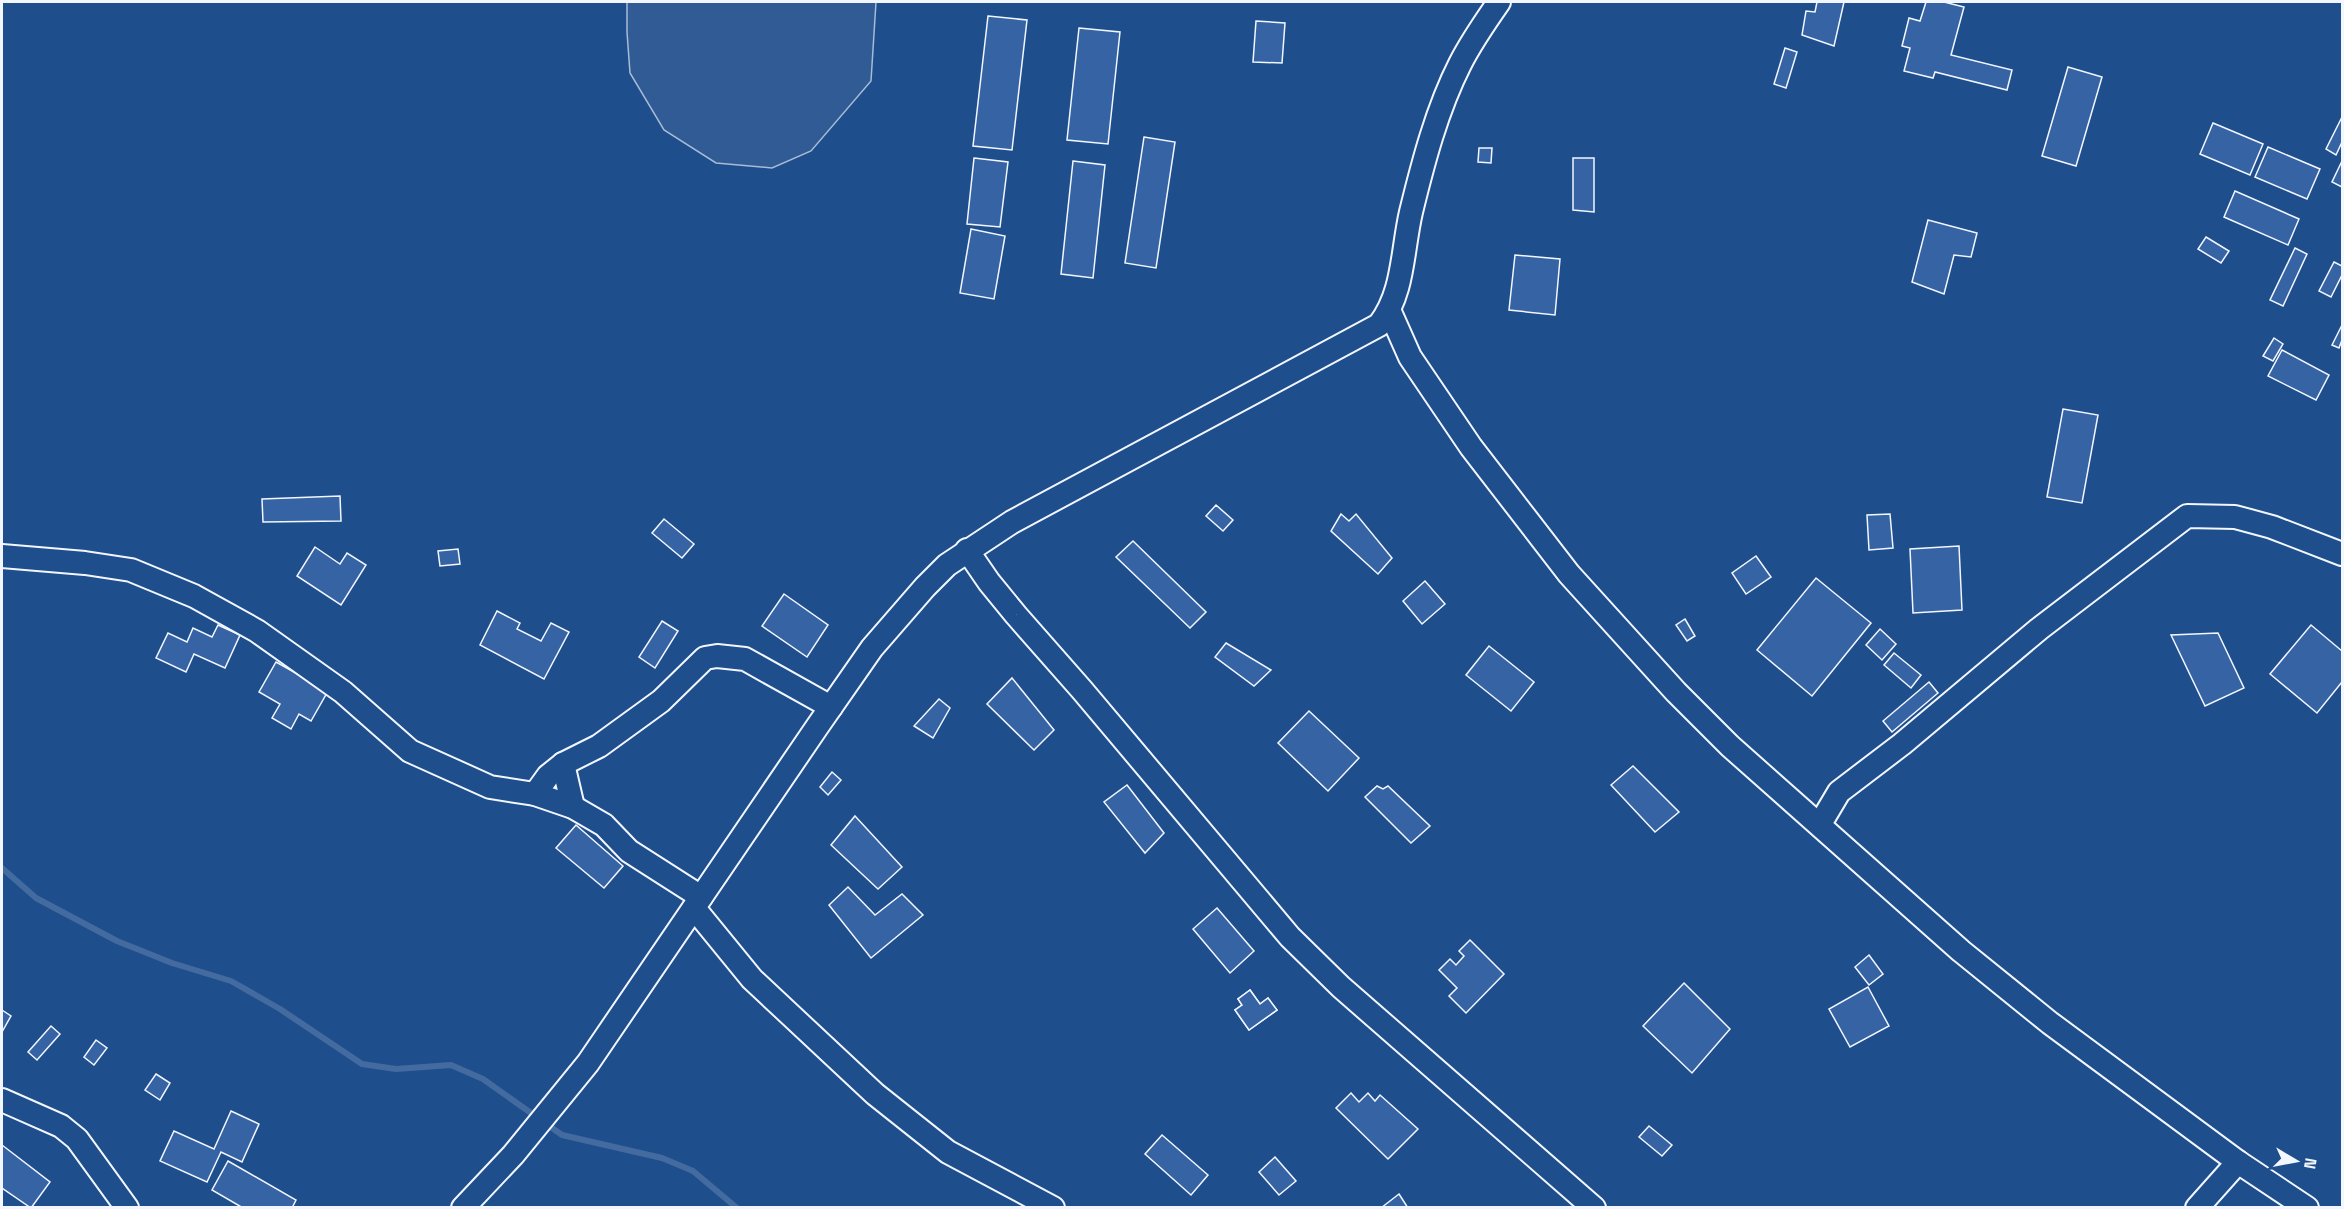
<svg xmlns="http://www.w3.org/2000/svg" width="2344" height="1209" viewBox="0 0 2344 1209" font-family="'Space Grotesk',sans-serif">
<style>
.pitch{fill:#305b95;stroke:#a8bbd7;stroke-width:1.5}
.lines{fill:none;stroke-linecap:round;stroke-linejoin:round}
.stream{stroke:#446ba0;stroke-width:6}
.building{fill:#3563a3;stroke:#f2f6ff;stroke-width:1.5}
.minor-casing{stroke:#f2f6ff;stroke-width:26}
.minor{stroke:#1f4e8c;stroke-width:22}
</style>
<rect width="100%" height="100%" fill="#1f4e8c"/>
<path class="pitch" d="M627,2H876L871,81L811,151L772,168L716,163L664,130L630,73L627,32Z"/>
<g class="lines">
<path class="stream" d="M2,868L36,898L117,941L172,963L231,981L280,1009L362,1064L396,1069L451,1065L483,1079L562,1135L662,1158L693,1171L737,1208"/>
</g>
<g class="building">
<path d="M1817,2H1844L1834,46L1802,35L1806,11L1815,12Z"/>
<path d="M1926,2H1944L1964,7L1951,55L2012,70L2007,90L1935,72L1933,78L1904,71L1910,48L1902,46L1909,18L1920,21Z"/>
<path d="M988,16L1027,20L1012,150L973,146Z"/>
<path d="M1256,21L1285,23L1282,63L1253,62Z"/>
<path d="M1079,28L1120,32L1108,144L1067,140Z"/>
<path d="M1785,48L1797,52L1786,88L1774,84Z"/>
<path d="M2068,67L2102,77L2076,166L2042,156Z"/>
<path d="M2342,117V142L2336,155L2326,149Z"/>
<path d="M2213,123L2263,144L2250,175L2200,154Z"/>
<path d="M1144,137L1175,142L1156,268L1125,263Z"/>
<path d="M2268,147L2320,169L2307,199L2255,177Z"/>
<path d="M1479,148H1492L1491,163L1478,162Z"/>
<path d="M974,158L1008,162L1000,227L967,224Z"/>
<path d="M1573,158H1594V212L1573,210Z"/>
<path d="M1073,161L1105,165L1093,278L1061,274Z"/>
<path d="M2342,161V187L2332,182Z"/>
<path d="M2235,191L2299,219L2288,245L2224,217Z"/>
<path d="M1928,220L1977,233L1971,257L1954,255L1944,294L1912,282Z"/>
<path d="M971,229L1005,236L994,299L960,293Z"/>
<path d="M2206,237L2229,251L2221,263L2198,249Z"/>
<path d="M2295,248L2307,254L2283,306L2270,300Z"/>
<path d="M1515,255L1560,259L1555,315L1509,310Z"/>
<path d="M2334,262L2342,266V275L2331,297L2319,291Z"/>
<path d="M2342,325V340L2339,348L2332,345Z"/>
<path d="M2274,338L2283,344L2273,361L2263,356Z"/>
<path d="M2282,350L2329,375L2316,400L2268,376Z"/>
<path d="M2063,409L2098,415L2082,503L2047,497Z"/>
<path d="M340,496L341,521L263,522L262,499Z"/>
<path d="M1216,505L1233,520L1223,531L1206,516Z"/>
<path d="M1341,514L1349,521L1356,514L1392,558L1378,574L1331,531Z"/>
<path d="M1890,514L1893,548L1869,550L1867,515Z"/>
<path d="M664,519L694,544L682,558L652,533Z"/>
<path d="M1133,541L1206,612L1190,628L1116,557Z"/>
<path d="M1959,546L1962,610L1913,613L1910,549Z"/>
<path d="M315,547L340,564L347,553L366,565L341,605L297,576Z"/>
<path d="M458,549L460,564L440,566L438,551Z"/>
<path d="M1756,556L1771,577L1746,594L1732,573Z"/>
<path d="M1816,578L1871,623L1812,696L1757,650Z"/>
<path d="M1425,581L1445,604L1422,624L1403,601Z"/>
<path d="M784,594L828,625L807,657L762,626Z"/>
<path d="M497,611L520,623L517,629L541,641L551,623L569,632L544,679L480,645Z"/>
<path d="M1685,619L1695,636L1687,641L1676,625Z"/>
<path d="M662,621L678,631L655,668L639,657Z"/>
<path d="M218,625L240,635L225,668L194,654L186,672L156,658L168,633L187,642L193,628L212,637Z"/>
<path d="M2311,625L2342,651V682L2317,713L2270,674Z"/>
<path d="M1880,629L1896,644L1882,660L1866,645Z"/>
<path d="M2218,633L2244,688L2205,706L2171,635Z"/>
<path d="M1226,643L1271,670L1254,686L1215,657Z"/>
<path d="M1489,646L1534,682L1511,711L1466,675Z"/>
<path d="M1894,653L1921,675L1911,688L1884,665Z"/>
<path d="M276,662L328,691L311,721L299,714L291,729L272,718L280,704L259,692Z"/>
<path d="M1012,678L1054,730L1034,750L987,704Z"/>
<path d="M1929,682L1938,693L1892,732L1883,721Z"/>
<path d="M939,699L950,708L933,738L914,726Z"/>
<path d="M1309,711L1359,758L1328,791L1278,743Z"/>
<path d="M1633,766L1679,812L1655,832L1611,785Z"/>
<path d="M832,772L841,780L828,795L820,787Z"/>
<path d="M1127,785L1164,833L1145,853L1104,802Z"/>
<path d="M1377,786L1383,789L1388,786L1430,826L1411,843L1365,797Z"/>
<path d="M855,816L902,867L878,889L831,845Z"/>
<path d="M576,825L623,866L604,888L556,848Z"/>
<path d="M848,887L875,915L902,894L923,915L871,958L829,905Z"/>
<path d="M1217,908L1254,951L1230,973L1193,929Z"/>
<path d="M1470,940L1504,974L1466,1013L1449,996L1457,988L1439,970L1450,959L1456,965L1464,956L1459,951Z"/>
<path d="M1869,955L1883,974L1869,985L1855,967Z"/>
<path d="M1684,983L1730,1029L1692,1073L1643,1026Z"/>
<path d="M1868,987L1889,1026L1850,1047L1829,1009Z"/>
<path d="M1250,990L1260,1004L1268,998L1277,1010L1249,1030L1235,1010L1242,1005L1238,999Z"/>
<path d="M1250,990L1260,1004L1268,998L1277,1010L1249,1030L1235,1010L1242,1005L1238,999Z"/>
<path d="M2,1010L11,1016L2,1032Z"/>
<path d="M51,1026L60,1034L37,1060L28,1052Z"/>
<path d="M96,1040L107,1048L94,1065L84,1057Z"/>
<path d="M156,1074L170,1083L160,1100L145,1090Z"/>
<path d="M1351,1093L1359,1102L1368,1093L1375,1101L1380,1095L1418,1129L1388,1159L1336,1108Z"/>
<path d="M231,1111L259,1124L242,1162L221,1152L207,1182L160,1161L174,1131L214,1149Z"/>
<path d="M1649,1126L1672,1145L1662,1156L1639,1137Z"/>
<path d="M1162,1135L1208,1175L1191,1195L1145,1154Z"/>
<path d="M2,1145L50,1182L31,1208L2,1188Z"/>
<path d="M1275,1157L1296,1181L1279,1195L1259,1172Z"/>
<path d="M228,1161L296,1200L292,1208H243L212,1190Z"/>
<path d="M1399,1194L1408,1208H1381Z"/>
</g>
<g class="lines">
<defs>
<g id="minor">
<path d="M1390,312L1410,357L1471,447L1569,574L1676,692L1730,746L1961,951L2050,1023L2238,1162L2307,1208"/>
<path d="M967,550L989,582L1016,615L1082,690L1290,937L1341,987L1594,1208"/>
<path d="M2,556L85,563L131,570L194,596L257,631L343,692L410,751L490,787L535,794L573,807L604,825L629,851L701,897"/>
<path d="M563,764L573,807"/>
<path d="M535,794L548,776L563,764L599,746L661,701L705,658L717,656L745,659L831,707"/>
<path d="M1820,824L1839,792L1902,744L2039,629L2187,516L2235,517L2272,527L2342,554"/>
<path d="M694,908L752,979L875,1094L948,1152L1053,1208"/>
<path d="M2,1100L61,1126L77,1139L127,1208"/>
<path d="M463,1208L513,1155L588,1063L817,727L872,648L925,587L947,565L1012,522L1379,325C1404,293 1402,251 1411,212C1423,163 1437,109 1460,64C1471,42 1485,22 1499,2"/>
<path d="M2197,1208L2238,1162"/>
</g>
</defs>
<use href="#minor" class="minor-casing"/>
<use href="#minor" class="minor"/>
</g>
<rect width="2344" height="1209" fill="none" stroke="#f2f6ff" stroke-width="6"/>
<g transform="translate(2296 1161) rotate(100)" stroke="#1f4e8c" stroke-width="4.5" paint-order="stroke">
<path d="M0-4.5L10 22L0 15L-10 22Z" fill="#f2f6ff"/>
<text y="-9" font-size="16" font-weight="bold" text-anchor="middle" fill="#f2f6ff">N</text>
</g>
</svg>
